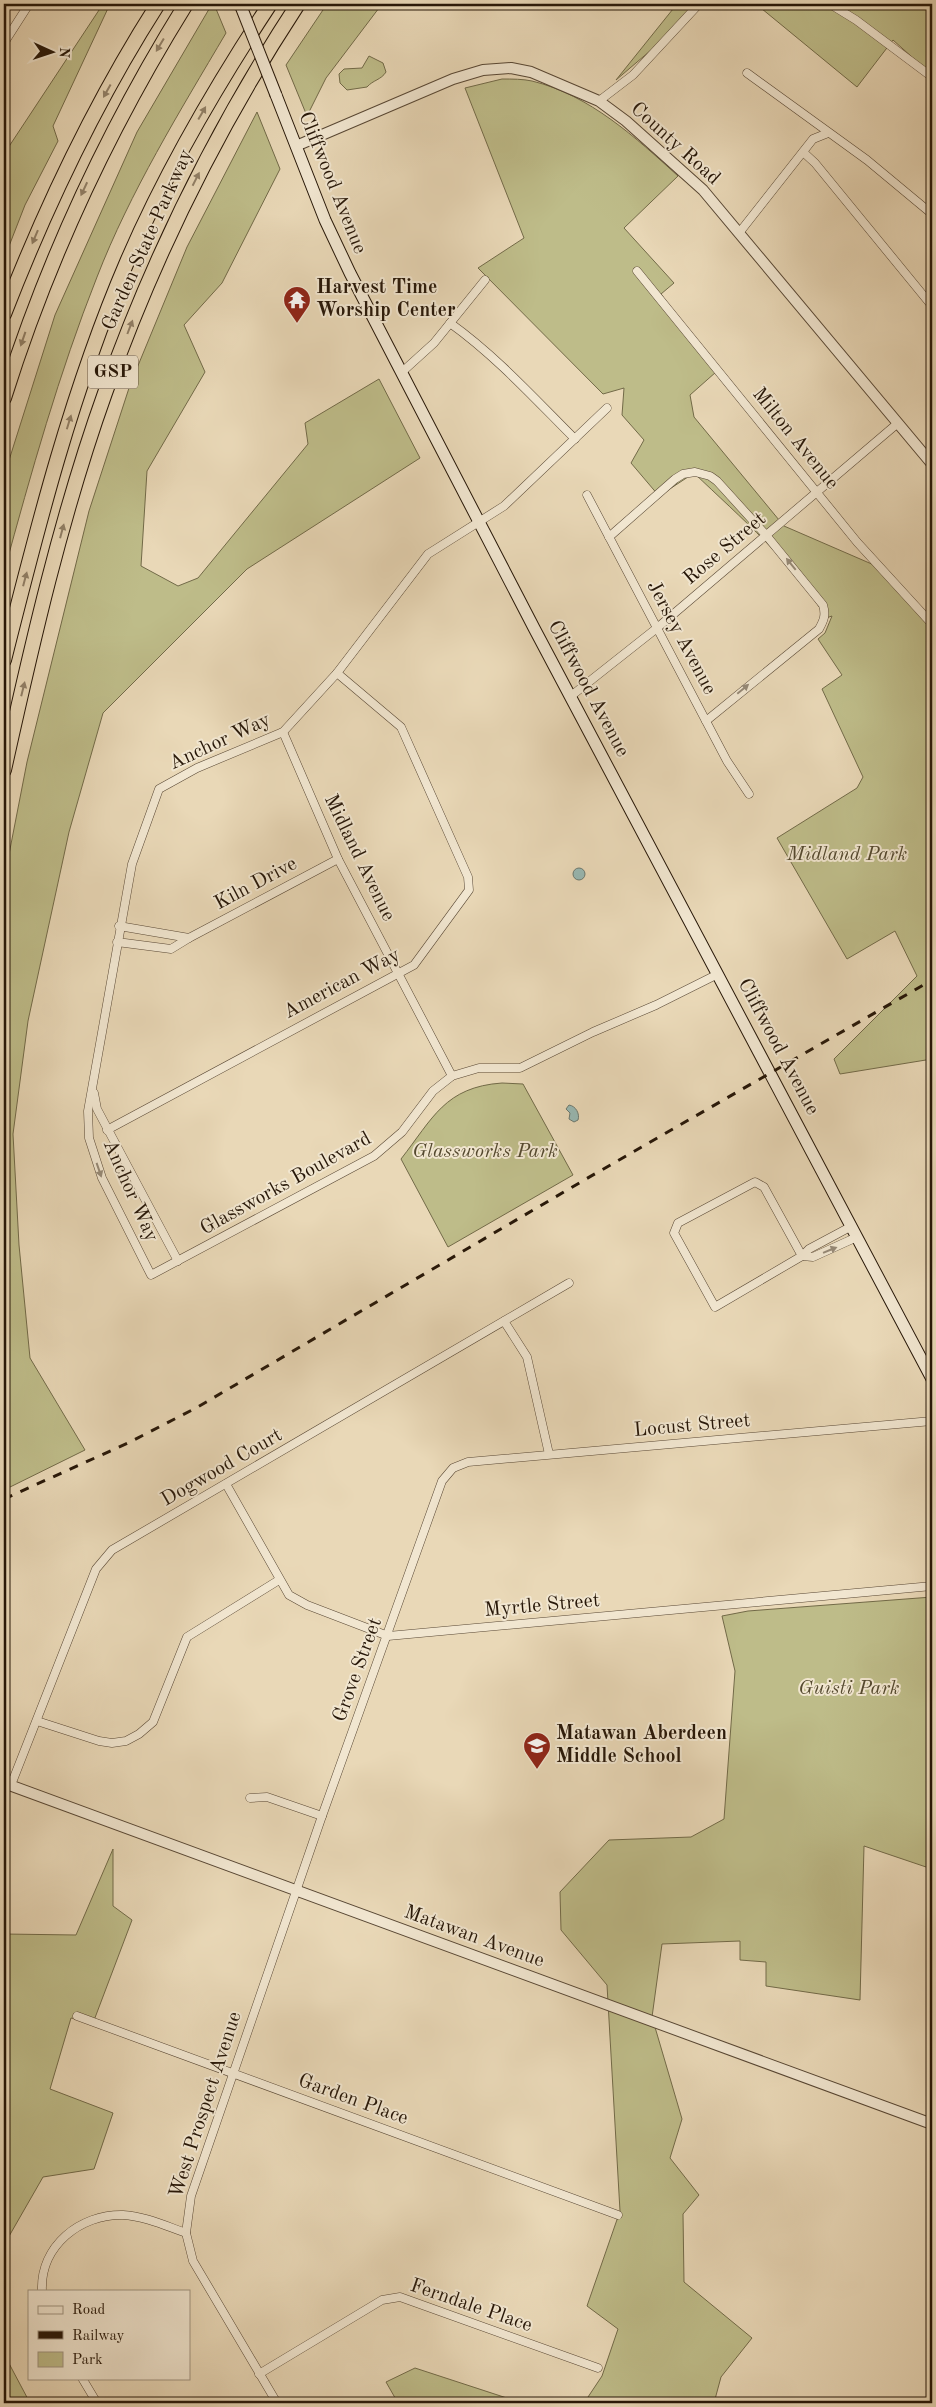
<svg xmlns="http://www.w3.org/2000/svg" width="936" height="2407" viewBox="0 0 936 2407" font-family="'Old Standard TT',serif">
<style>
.green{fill:#bebc89;stroke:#726a48}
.water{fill:#98b9b4;stroke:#6b786f}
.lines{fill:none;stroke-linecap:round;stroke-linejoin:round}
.minor-casing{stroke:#584734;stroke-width:9}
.tertiary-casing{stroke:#584734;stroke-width:12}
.secondary-casing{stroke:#271708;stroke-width:13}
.motorway-casing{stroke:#271708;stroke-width:16}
.minor{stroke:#f1e6d0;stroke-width:8}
.tertiary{stroke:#f1e6d0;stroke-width:10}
.secondary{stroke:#f1e6d0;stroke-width:11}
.motorway{stroke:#e9d8b7;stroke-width:14}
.rail{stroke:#271708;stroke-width:3;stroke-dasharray:9 9;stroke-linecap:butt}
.secondary-bridge-casing{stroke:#271708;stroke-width:13;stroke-linecap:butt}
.secondary-bridge{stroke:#f1e6d0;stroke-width:11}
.oneway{fill:#928168}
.oneway2{fill:#968976}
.labels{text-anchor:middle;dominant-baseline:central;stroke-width:4;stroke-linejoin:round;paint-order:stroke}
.shield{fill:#f1e6d0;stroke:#645544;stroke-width:1}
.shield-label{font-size:19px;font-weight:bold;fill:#271708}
.street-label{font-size:20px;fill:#271708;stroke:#f1e6d0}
.poi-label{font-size:20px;font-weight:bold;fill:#271708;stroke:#f1e6d0;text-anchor:start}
.park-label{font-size:20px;font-style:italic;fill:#54492f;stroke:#f1e6d0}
</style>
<rect width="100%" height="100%" fill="#e9d8b7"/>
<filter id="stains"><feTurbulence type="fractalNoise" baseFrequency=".004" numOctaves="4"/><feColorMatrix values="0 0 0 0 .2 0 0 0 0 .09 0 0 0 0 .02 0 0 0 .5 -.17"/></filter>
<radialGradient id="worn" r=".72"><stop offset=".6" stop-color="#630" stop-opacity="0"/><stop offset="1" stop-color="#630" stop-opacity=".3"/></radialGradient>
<g class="green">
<path d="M103,4H110L53,126L58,141L25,205L4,259V154Z"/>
<path d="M212,4H214L226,33C180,111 130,192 97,277C59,373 31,473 4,572V476L55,315L137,132Z"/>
<path d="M327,4H382L326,78L307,116L286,65Z"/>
<path d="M677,4H705L616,80Z"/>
<path d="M756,4H932V75L893,40L857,87Z"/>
<path d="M369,56L383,63L386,72C381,80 373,80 367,87L347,90L340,83L339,74L344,69L362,68Z"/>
<path d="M502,79C512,79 523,79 532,81C590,95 636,138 678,176L624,228L674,283L661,294L716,372L690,395L694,417L784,526L874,565L932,627L930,701L932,704V1059L840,1074L834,1059L917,976L895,931L847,959L777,838L857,788L863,777L822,689L842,675L818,639L825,633L832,616L826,618C793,562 741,518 694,473L659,496L631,463L644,440L622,415L624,388L603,394L478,268L524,238L465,88Z"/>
<path d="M257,112L280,169L222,283L184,325L205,372L147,471L141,566L178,586L198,578L308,444L305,423L379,379L420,458L247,569L103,713L69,832L28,1021L13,1134L19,1245L30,1358L85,1450L4,1490V880L27,762L89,511L130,385L187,247Z"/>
<path d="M502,1083L523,1084L573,1175L448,1247L401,1159C433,1118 445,1087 502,1083Z"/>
<path d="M932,1597V1869L864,1846L860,2000L766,1986V1962L740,1960V1941L662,1944L652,2017L682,2119L670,2158L699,2195L683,2214L684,2282L752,2338L721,2377L714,2403H584L602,2376L618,2329L587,2306L620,2211L607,1985L561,1930L560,1892L609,1840L691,1837L724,1819L735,1671L722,1616L748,1611Z"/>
<path d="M113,1849V1906L132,1920L93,2023L71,2018L50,2089L113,2113L94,2169L43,2177L4,2245V1934L76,1935Z"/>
<path d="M4,2352V2354L30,2403H4Z"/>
<path d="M415,2368L522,2403H398L386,2382Z"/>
</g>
<g class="water">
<circle cx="579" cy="874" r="6"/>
<path d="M569,1105C576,1106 580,1114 578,1120L574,1122L569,1119L570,1113L566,1109Z"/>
</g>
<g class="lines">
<defs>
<g id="minor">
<path d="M830,4L856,20L932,77"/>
<path d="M4,43L29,4"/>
<path d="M747,73L867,160L932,214"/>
<path d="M599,101L633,75L699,4"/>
<path d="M803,152L815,163L932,306"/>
<path d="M739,233L813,139L828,133"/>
<path d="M637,271L857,542L932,624"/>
<path d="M450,323C496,356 535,399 575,439"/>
<path d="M402,372L434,343L485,280"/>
<path d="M607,408L504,506L428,554L337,673L283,732L197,768L159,789L132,864L88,1111L89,1138L102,1178L151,1275L374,1156L402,1132L433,1091L452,1076L479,1068H520L593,1032L656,1005L718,974"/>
<path d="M587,495L727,761L749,794"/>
<path d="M609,537L675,479L683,474L695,472L710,476L717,481L766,535L823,605C826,615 824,620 819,629L706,721"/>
<path d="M571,696L657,628L898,423"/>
<path d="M283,732L338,859L452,1076"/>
<path d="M119,926L189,938L338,859"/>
<path d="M117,942L171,949L189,938"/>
<path d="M94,1093L97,1109L178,1261"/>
<path d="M107,1130L414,965L469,890L468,877L401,727L337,673"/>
<path d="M802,1256L764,1187L755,1182L678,1223L674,1233L715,1307L802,1256L809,1249L852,1226"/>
<path d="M802,1256L813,1257L857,1237"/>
<path d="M504,1321L527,1357L549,1454"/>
<path d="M226,1484L289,1595L307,1605L388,1636L932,1586"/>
<path d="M37,1721L99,1741L112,1743L126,1741L139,1734L153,1722L187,1637L279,1580"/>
<path d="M11,1785L96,1569L112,1550L569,1283"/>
<path d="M250,1798L267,1797L322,1816"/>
<path d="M77,2016L618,2215"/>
<path d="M42,2291C40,2246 80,2214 123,2215C144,2216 166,2226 186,2233"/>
<path d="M259,2374L382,2300L400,2297L598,2368"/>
<path d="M82,2378L97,2403"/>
<path d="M277,2403L193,2261L186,2233L191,2196L322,1816L442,1481L453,1468L468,1462L932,1421"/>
</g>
<g id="tertiary">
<path d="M296,146L453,79L483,70L511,68L531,72L599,101L626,121L703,190L932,464"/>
<path d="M4,1783L932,2124"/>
</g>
<path id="secondary" d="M276,95L325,220L350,273L534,628L932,1379"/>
<g id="motorway">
<path d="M4,314C46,206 96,101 158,4"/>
<path d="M4,398C48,258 109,128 186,4"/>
<path d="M4,660C38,525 72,390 127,262C166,171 216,86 270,4"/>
<path d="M4,770C32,644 61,516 105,393C154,255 218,126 298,4"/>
</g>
</defs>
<use href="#minor" class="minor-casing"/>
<use href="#tertiary" class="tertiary-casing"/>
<use href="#secondary" class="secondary-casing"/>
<use href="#motorway" class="motorway-casing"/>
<use href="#minor" class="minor"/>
<use href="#tertiary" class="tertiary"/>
<use href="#secondary" class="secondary"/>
<use href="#motorway" class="motorway"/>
<path class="rail" d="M4,1499L128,1443L196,1408L586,1179L932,980"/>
<defs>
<path id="secondary-bridge" d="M240,4L276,95"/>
</defs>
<use href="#secondary-bridge" class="secondary-bridge-casing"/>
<use href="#secondary-bridge" class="secondary-bridge"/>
</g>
<defs><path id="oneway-solid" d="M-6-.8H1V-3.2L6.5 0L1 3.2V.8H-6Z" transform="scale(1.25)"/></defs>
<g class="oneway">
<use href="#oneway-solid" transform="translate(160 45) rotate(121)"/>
<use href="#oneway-solid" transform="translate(107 91) rotate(119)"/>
<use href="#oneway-solid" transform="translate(202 113) rotate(-60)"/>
<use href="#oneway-solid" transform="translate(196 179) rotate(-63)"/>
<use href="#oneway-solid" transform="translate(84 189) rotate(115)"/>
<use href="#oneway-solid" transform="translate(35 237) rotate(113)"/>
<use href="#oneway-solid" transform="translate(130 327) rotate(-69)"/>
<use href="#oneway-solid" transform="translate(23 339) rotate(109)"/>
<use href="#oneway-solid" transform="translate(69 422) rotate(-73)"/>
<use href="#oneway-solid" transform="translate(62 531) rotate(-75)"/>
<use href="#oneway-solid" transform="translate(25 579) rotate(-75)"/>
<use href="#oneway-solid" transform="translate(23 689) rotate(-76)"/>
</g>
<g class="oneway2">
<use href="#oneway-solid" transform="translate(791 564) rotate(-129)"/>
<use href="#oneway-solid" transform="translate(743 689) rotate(-40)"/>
<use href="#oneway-solid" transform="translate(99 1170) rotate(71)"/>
<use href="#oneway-solid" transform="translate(830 1250) rotate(-22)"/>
</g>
<defs>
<symbol id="temple-pin" viewBox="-11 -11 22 30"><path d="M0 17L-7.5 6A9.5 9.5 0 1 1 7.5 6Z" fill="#8f2418" stroke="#f1e6d0"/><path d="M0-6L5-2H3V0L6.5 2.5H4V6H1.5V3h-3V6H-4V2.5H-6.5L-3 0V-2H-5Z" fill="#fff"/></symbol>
<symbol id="school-pin" viewBox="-11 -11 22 30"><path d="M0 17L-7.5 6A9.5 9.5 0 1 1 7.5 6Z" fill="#8f2418" stroke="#f1e6d0"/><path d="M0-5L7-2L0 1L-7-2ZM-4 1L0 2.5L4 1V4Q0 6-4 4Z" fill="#fff"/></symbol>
</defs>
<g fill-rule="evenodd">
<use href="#temple-pin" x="281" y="284" width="32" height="43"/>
<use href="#school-pin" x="521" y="1730" width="32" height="43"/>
</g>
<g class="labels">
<rect class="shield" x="88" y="355.5" width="50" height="33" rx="4"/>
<g class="shield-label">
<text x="113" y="372">GSP</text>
</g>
<g class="street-label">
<text transform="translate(675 144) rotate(42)">County Road</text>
<text transform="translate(332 183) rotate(68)">Cliffwood Avenue</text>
<text transform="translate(148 240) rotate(-66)">Garden State Parkway</text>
<text transform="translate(795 439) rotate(51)">Milton Avenue</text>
<text transform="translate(725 549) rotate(-40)">Rose Street</text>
<text transform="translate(681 638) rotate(62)">Jersey Avenue</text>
<text transform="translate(588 689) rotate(62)">Cliffwood Avenue</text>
<text transform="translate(220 742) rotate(-25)">Anchor Way</text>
<text transform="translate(359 858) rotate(64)">Midland Avenue</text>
<text transform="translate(256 884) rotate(-28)">Kiln Drive</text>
<text transform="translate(342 984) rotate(-28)">American Way</text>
<text transform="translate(778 1047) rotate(62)">Cliffwood Avenue</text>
<text transform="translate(286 1184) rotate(-29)">Glassworks Boulevard</text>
<text transform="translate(130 1191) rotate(66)">Anchor Way</text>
<text transform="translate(692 1426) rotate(-5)">Locust Street</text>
<text transform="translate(222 1468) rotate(-30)">Dogwood Court</text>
<text transform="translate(542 1606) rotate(-5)">Myrtle Street</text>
<text transform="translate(358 1670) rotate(-70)">Grove Street</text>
<text transform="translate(474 1937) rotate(20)">Matawan Avenue</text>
<text transform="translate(353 2100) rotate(20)">Garden Place</text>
<text transform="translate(206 2105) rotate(-72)">West Prospect Avenue</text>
<text transform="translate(471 2306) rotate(19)">Ferndale Place</text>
</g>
<g class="poi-label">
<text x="316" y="288">Harvest Time<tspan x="316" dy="23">Worship Center</tspan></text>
<text x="556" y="1734">Matawan Aberdeen<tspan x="556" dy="23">Middle School</tspan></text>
</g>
<g class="park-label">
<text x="847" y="855">Midland Park</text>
<text x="485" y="1152">Glassworks Park</text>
<text x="849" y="1689">Guisti Park</text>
</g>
</g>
<rect width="936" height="2407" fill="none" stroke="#e9d8b7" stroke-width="20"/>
<rect x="5" y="5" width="926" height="2397" fill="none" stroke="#271708" stroke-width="2.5"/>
<rect x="10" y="10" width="916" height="2387" fill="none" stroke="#271708"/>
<rect x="28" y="2290" width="162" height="90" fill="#f1e6d0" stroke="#a09380"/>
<rect x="38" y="2306" width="25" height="8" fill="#f1e6d0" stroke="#a09380"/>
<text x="72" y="2314" font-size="15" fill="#271708">Road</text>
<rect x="38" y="2331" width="25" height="8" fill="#271708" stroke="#a09380"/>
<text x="72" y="2340" font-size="15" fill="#271708">Railway</text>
<rect x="38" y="2352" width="25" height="15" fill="#bebc89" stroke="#a09380"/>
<text x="72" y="2364" font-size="15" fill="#271708">Park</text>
<g transform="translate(52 52) rotate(93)" stroke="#f1e6d0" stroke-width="4" paint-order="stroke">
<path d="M0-4L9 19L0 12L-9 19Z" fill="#271708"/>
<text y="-8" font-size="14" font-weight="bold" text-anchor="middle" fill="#271708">N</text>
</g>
<rect width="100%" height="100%" filter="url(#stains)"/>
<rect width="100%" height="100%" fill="url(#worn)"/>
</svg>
